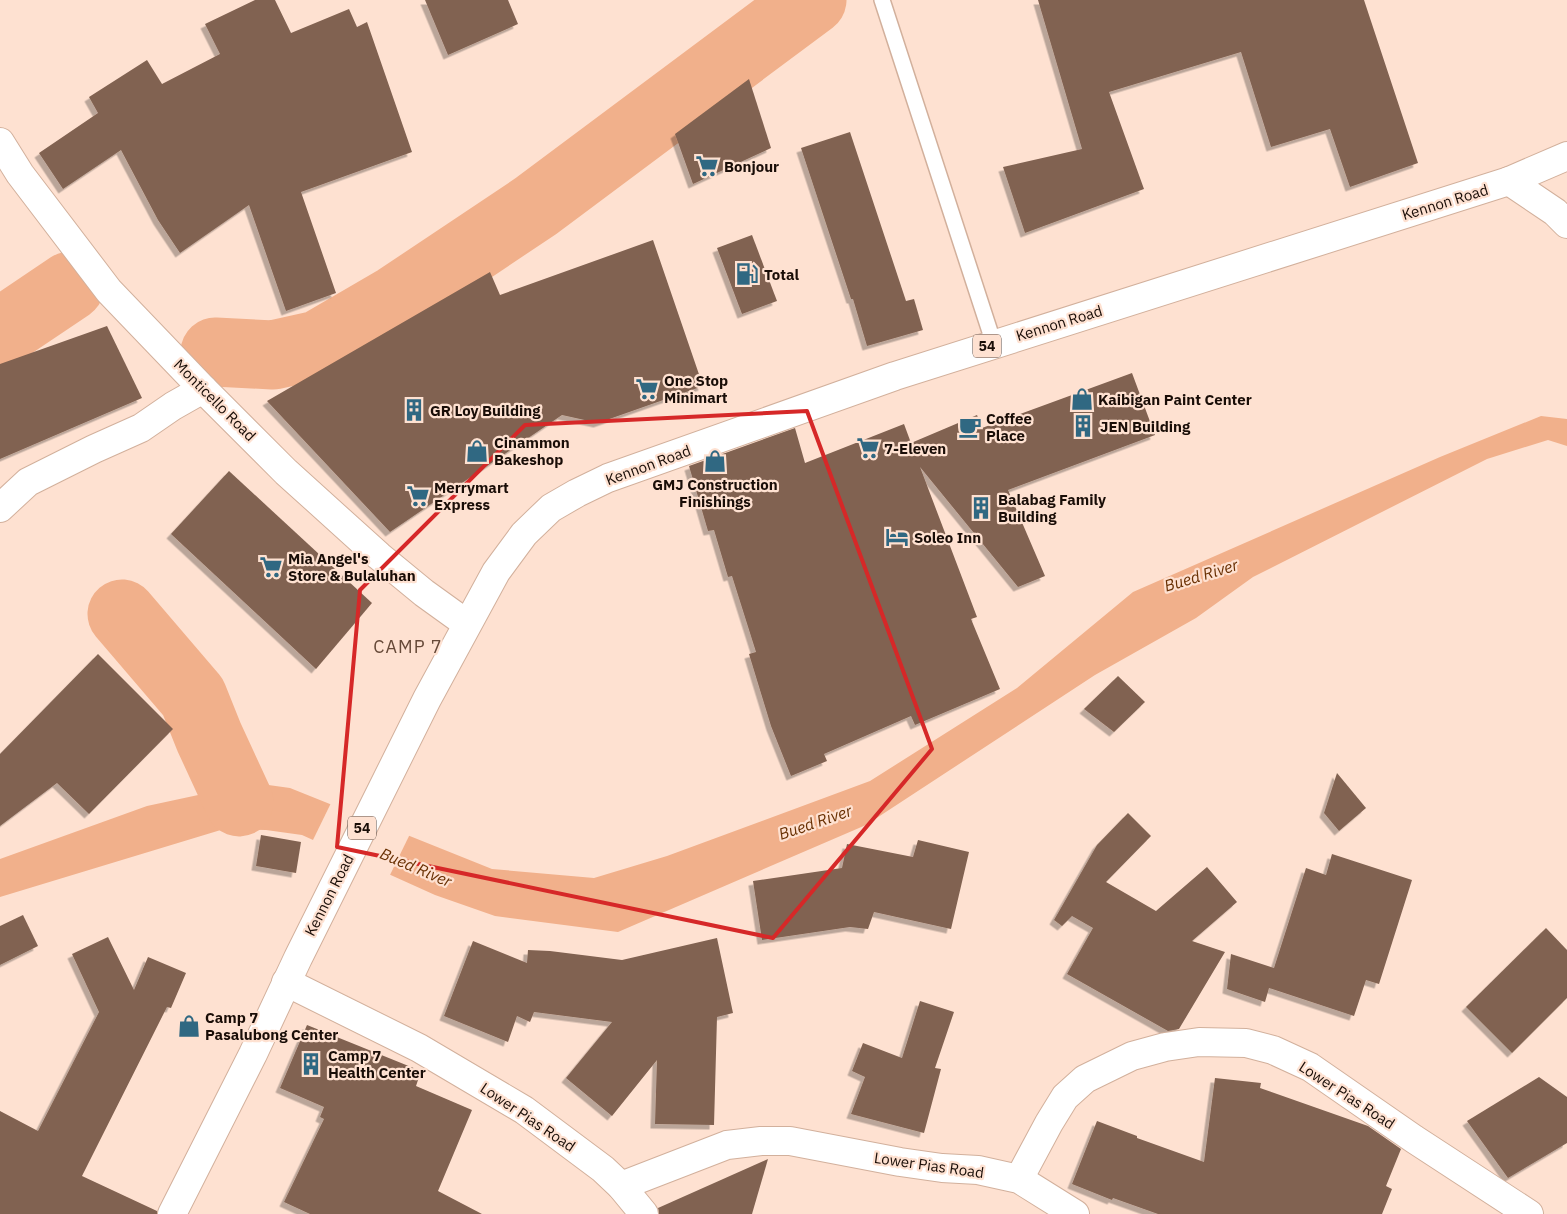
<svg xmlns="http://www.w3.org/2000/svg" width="1567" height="1214" viewBox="0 0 1567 1214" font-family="'IBM Plex Sans',sans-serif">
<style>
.water{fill:#f1b08b}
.pier{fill:#fee1d1}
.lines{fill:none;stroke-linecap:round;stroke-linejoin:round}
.river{stroke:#f1b08b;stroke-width:69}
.building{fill:#816251;filter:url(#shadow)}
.lane-casing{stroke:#d2b09c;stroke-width:18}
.street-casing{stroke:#d2b09c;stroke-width:30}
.secondary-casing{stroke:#d2b09c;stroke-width:30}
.highway-casing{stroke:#d2b09c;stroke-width:30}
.lane{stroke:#fff;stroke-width:15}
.street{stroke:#fff;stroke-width:28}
.secondary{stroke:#fff;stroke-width:28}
.highway{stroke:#fff;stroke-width:28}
.marked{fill:none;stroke:#d62828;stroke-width:4;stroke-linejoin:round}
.labels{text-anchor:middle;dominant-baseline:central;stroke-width:4.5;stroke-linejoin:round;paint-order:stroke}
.shield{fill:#fee1d1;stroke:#5e4d44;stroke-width:1}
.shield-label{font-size:14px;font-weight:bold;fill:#190d07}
.poi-label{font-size:15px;font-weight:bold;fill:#190d07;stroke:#fee1d1;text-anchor:start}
.street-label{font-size:15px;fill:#190d07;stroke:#fee1d1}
.water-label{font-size:16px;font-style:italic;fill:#693003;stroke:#fee1d1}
.quarter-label{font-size:18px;letter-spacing:1px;fill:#664938;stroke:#fee1d1}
</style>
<defs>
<filter id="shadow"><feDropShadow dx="-4.5" dy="4.5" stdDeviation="0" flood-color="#0004"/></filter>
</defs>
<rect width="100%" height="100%" fill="#fee1d1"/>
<path class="water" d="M1541,416L1567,419V446L1548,440L1487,459L1253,577L1196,618L1095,675L866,825L618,932L495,916L435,895L302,835L266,830L224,829L0,897V859L147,806L254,783L290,788L492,869L594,878L667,856L870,781L1017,688L1133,592L1440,457Z"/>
<path class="pier" d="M331,803L410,834L389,877L312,842Z"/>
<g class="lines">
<g class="river">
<path d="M0,333L70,286"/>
<path d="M215,352L273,355L318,345L397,299L536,206L812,0"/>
<path d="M122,614L193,697L209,737L239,802"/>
</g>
</g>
<g class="building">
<path d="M255,0H275L291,33L349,9L357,27L367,22L412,152L301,192L336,293L286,311L249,205L180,253L158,220L121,150L63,189L39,153L98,113L89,97L147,60L162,84L220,54L205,24Z"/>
<path d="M425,0H508L518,24L448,55Z"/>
<path d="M1038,0H1364L1418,163L1350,187L1330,129L1271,147L1241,52L1109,92L1144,189L1025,233L1003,167L1082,149Z"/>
<path d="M749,79L771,148L693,184L675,134Z"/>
<path d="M850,132L906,301L914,299L923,330L867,346L853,299H851L801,148Z"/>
<path d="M752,235L777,301L742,314L717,248Z"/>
<path d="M653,240L703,386L598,423L562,415L390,532L267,401L490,272L500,295Z"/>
<path d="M107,326L142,398L0,459V364Z"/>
<path d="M1132,373L1155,435L1008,490L1045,576L1018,587L920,467L977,617L971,619L1000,689L915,725L911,716L824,754L827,761L791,776L771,726L749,654L756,652L732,576L728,577L714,530L708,531L689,466L795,428L805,463L904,424L911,443L977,415L982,428Z"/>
<path d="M229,471L372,603L316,669L171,534Z"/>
<path d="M98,654L173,729L89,814L57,783L0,826V754Z"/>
<path d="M1118,676L1145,702L1114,732L1084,709Z"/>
<path d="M1337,773L1366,808L1339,831L1324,813Z"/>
<path d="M1128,813L1151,836L1106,882L1156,911L1207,867L1237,902L1192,941L1225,952L1179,1029L1168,1031L1067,974L1093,928L1072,916L1062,926L1054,920L1097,845Z"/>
<path d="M261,835L301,842L296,873L256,866Z"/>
<path d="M918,840L969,852L951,929L874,912L868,929L850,927L762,940L753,881L842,868L847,844L913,857Z"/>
<path d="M1332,854L1412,880L1379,984L1366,980L1354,1016L1269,988L1265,1002L1227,989L1231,954L1274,968L1306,868L1326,875Z"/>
<path d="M23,915L38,946L0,965V926Z"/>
<path d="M1546,928L1567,950V998L1512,1053L1466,1007Z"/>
<path d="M108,937L134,990L148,957L186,973L171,1008L167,1007L82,1176L157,1211V1214H0V1111L38,1131L99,1012L72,954Z"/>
<path d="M717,938L733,1013L717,1017L714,1125L655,1124L657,1060L612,1116L566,1078L612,1022L534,1012L530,1022L517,1016L508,1042L444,1016L473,941L527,963L528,950L550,951L622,960Z"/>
<path d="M920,1001L954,1012L935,1068L941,1069L924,1133L851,1114L865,1077L852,1071L863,1043L902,1058Z"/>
<path d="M307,1025L421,1071L416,1086L472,1110L438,1191L482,1214H310L284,1202L324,1119L320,1117L324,1107L280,1088Z"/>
<path d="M1539,1077L1567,1097V1143L1508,1178L1467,1121Z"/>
<path d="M1215,1078L1261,1083L1260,1088L1368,1126L1401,1149L1386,1186L1392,1189L1382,1214H1158L1113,1198L1112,1200L1072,1184L1097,1121L1137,1136V1138L1204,1162Z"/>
<path d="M768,1159L752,1214H659L658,1208Z"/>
</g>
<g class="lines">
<defs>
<path id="lane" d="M882,0L994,344"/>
<g id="street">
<path d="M1509,181L1555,212L1567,224"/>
<path d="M0,508L28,482L94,449L141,428L173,406L203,389"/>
<path d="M286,982L419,1048L524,1110L603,1169L621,1186L644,1214"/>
<path d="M1019,1179L1049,1123L1065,1097L1085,1079L1132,1056L1165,1047L1199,1042L1246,1043L1273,1050L1310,1067L1414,1139L1529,1214"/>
<path d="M621,1186L727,1145L761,1141H790L900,1162L942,1168L978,1170L1019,1179L1075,1214"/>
</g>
<path id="secondary" d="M0,142L20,174L109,291L203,389L286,472L379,556L424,593L467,624"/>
<path id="highway" d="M172,1214L253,1054L298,958L427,699L496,572L524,534L551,508L577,493L608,478L895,376L1509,181L1567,156"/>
</defs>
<use href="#lane" class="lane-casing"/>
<use href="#street" class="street-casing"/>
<use href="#secondary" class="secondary-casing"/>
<use href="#highway" class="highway-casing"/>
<use href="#lane" class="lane"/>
<use href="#street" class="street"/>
<use href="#secondary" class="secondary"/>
<use href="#highway" class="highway"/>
</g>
<path class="marked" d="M807,411L932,749L773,938L337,847L360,590L525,425Z"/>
<defs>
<symbol id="supermarket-bare" viewBox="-9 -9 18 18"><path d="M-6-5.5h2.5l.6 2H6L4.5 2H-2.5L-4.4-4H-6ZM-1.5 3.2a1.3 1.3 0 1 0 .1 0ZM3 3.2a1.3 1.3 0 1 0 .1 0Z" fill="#306882" stroke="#fee1d1" stroke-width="2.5" paint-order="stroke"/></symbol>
<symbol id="fuel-bare" viewBox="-9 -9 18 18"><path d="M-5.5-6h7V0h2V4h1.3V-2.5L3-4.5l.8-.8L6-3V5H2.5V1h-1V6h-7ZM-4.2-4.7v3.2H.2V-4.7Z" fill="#306882" stroke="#fee1d1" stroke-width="2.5" paint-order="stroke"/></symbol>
<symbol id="shop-bare" viewBox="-9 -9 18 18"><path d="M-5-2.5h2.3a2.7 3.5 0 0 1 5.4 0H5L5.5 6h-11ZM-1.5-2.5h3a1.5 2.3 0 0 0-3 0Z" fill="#306882" stroke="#fee1d1" stroke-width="2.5" paint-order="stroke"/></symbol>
<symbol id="building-bare" viewBox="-9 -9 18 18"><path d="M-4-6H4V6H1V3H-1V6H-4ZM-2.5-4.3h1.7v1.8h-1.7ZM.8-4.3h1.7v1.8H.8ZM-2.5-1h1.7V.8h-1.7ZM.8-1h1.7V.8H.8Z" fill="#306882" stroke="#fee1d1" stroke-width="2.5" paint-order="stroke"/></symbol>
<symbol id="cafe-bare" viewBox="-9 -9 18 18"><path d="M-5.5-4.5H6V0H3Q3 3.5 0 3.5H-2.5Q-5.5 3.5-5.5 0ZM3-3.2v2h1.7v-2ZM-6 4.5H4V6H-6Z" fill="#306882" stroke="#fee1d1" stroke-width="2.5" paint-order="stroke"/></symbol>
<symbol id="hotel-bare" viewBox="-9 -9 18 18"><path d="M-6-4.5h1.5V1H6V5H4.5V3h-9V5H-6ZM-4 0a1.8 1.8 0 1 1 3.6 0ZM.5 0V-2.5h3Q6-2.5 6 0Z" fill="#306882" stroke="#fee1d1" stroke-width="2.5" paint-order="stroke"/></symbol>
</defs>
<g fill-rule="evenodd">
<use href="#supermarket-bare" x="691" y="150" width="32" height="32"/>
<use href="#fuel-bare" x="731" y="258" width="32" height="32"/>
<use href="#supermarket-bare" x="631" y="373" width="32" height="32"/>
<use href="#shop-bare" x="1066" y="383" width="32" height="32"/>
<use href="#building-bare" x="398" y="394" width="32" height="32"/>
<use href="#building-bare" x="1067" y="410" width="32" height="32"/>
<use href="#cafe-bare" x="954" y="411" width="32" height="32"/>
<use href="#supermarket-bare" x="852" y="432" width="32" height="32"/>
<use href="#shop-bare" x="461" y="435" width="32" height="32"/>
<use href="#shop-bare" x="699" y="445" width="32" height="32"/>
<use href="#supermarket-bare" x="402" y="480" width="32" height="32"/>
<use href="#building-bare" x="965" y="492" width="32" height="32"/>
<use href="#hotel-bare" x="881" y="521" width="32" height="32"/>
<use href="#supermarket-bare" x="255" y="551" width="32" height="32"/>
<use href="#shop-bare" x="173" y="1010" width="32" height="32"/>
<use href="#building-bare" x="295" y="1048" width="32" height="32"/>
</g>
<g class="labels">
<g class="shield">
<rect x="973" y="334.5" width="28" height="23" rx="4"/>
<rect x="348" y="816.5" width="28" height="23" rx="4"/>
</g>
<g class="shield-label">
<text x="987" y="346">54</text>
<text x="362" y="828">54</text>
</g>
<g class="poi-label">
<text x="724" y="166">Bonjour</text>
<text x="764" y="274">Total</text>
<text x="664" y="380">One Stop<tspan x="664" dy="17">Minimart</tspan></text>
<text x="1098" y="399">Kaibigan Paint Center</text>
<text x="430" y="410">GR Loy Building</text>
<text x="986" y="418">Coffee<tspan x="986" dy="17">Place</tspan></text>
<text x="1100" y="426">JEN Building</text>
<text x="494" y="442">Cinammon<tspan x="494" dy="17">Bakeshop</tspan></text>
<text x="884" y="448">7-Eleven</text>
<text x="715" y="484" text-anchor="middle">GMJ Construction<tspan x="715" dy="17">Finishings</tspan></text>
<text x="434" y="487">Merrymart<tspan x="434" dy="17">Express</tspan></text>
<text x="998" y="499">Balabag Family<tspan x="998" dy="17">Building</tspan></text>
<text x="914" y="537">Soleo Inn</text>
<text x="288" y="558">Mia Angel's<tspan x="288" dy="17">Store &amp; Bulaluhan</tspan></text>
<text x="205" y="1017">Camp 7<tspan x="205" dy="17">Pasalubong Center</tspan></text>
<text x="328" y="1055">Camp 7<tspan x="328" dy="17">Health Center</tspan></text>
</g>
<g class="street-label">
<text transform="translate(1445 202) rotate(-17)">Kennon Road</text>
<text transform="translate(1059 323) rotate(-17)">Kennon Road</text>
<text transform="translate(215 400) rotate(45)">Monticello Road</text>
<text transform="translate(648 465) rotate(-20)">Kennon Road</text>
<text transform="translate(329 895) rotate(-63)">Kennon Road</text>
<text transform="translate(1347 1095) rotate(33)">Lower Pias Road</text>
<text transform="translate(528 1117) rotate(34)">Lower Pias Road</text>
<text transform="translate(929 1165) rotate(8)">Lower Pias Road</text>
</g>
<g class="water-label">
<text transform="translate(1201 575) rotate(-17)">Bued River</text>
<text transform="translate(815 822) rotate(-19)">Bued River</text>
<text transform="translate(416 867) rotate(23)">Bued River</text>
</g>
<g class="quarter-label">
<text x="408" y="646">CAMP 7</text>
</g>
</g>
</svg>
